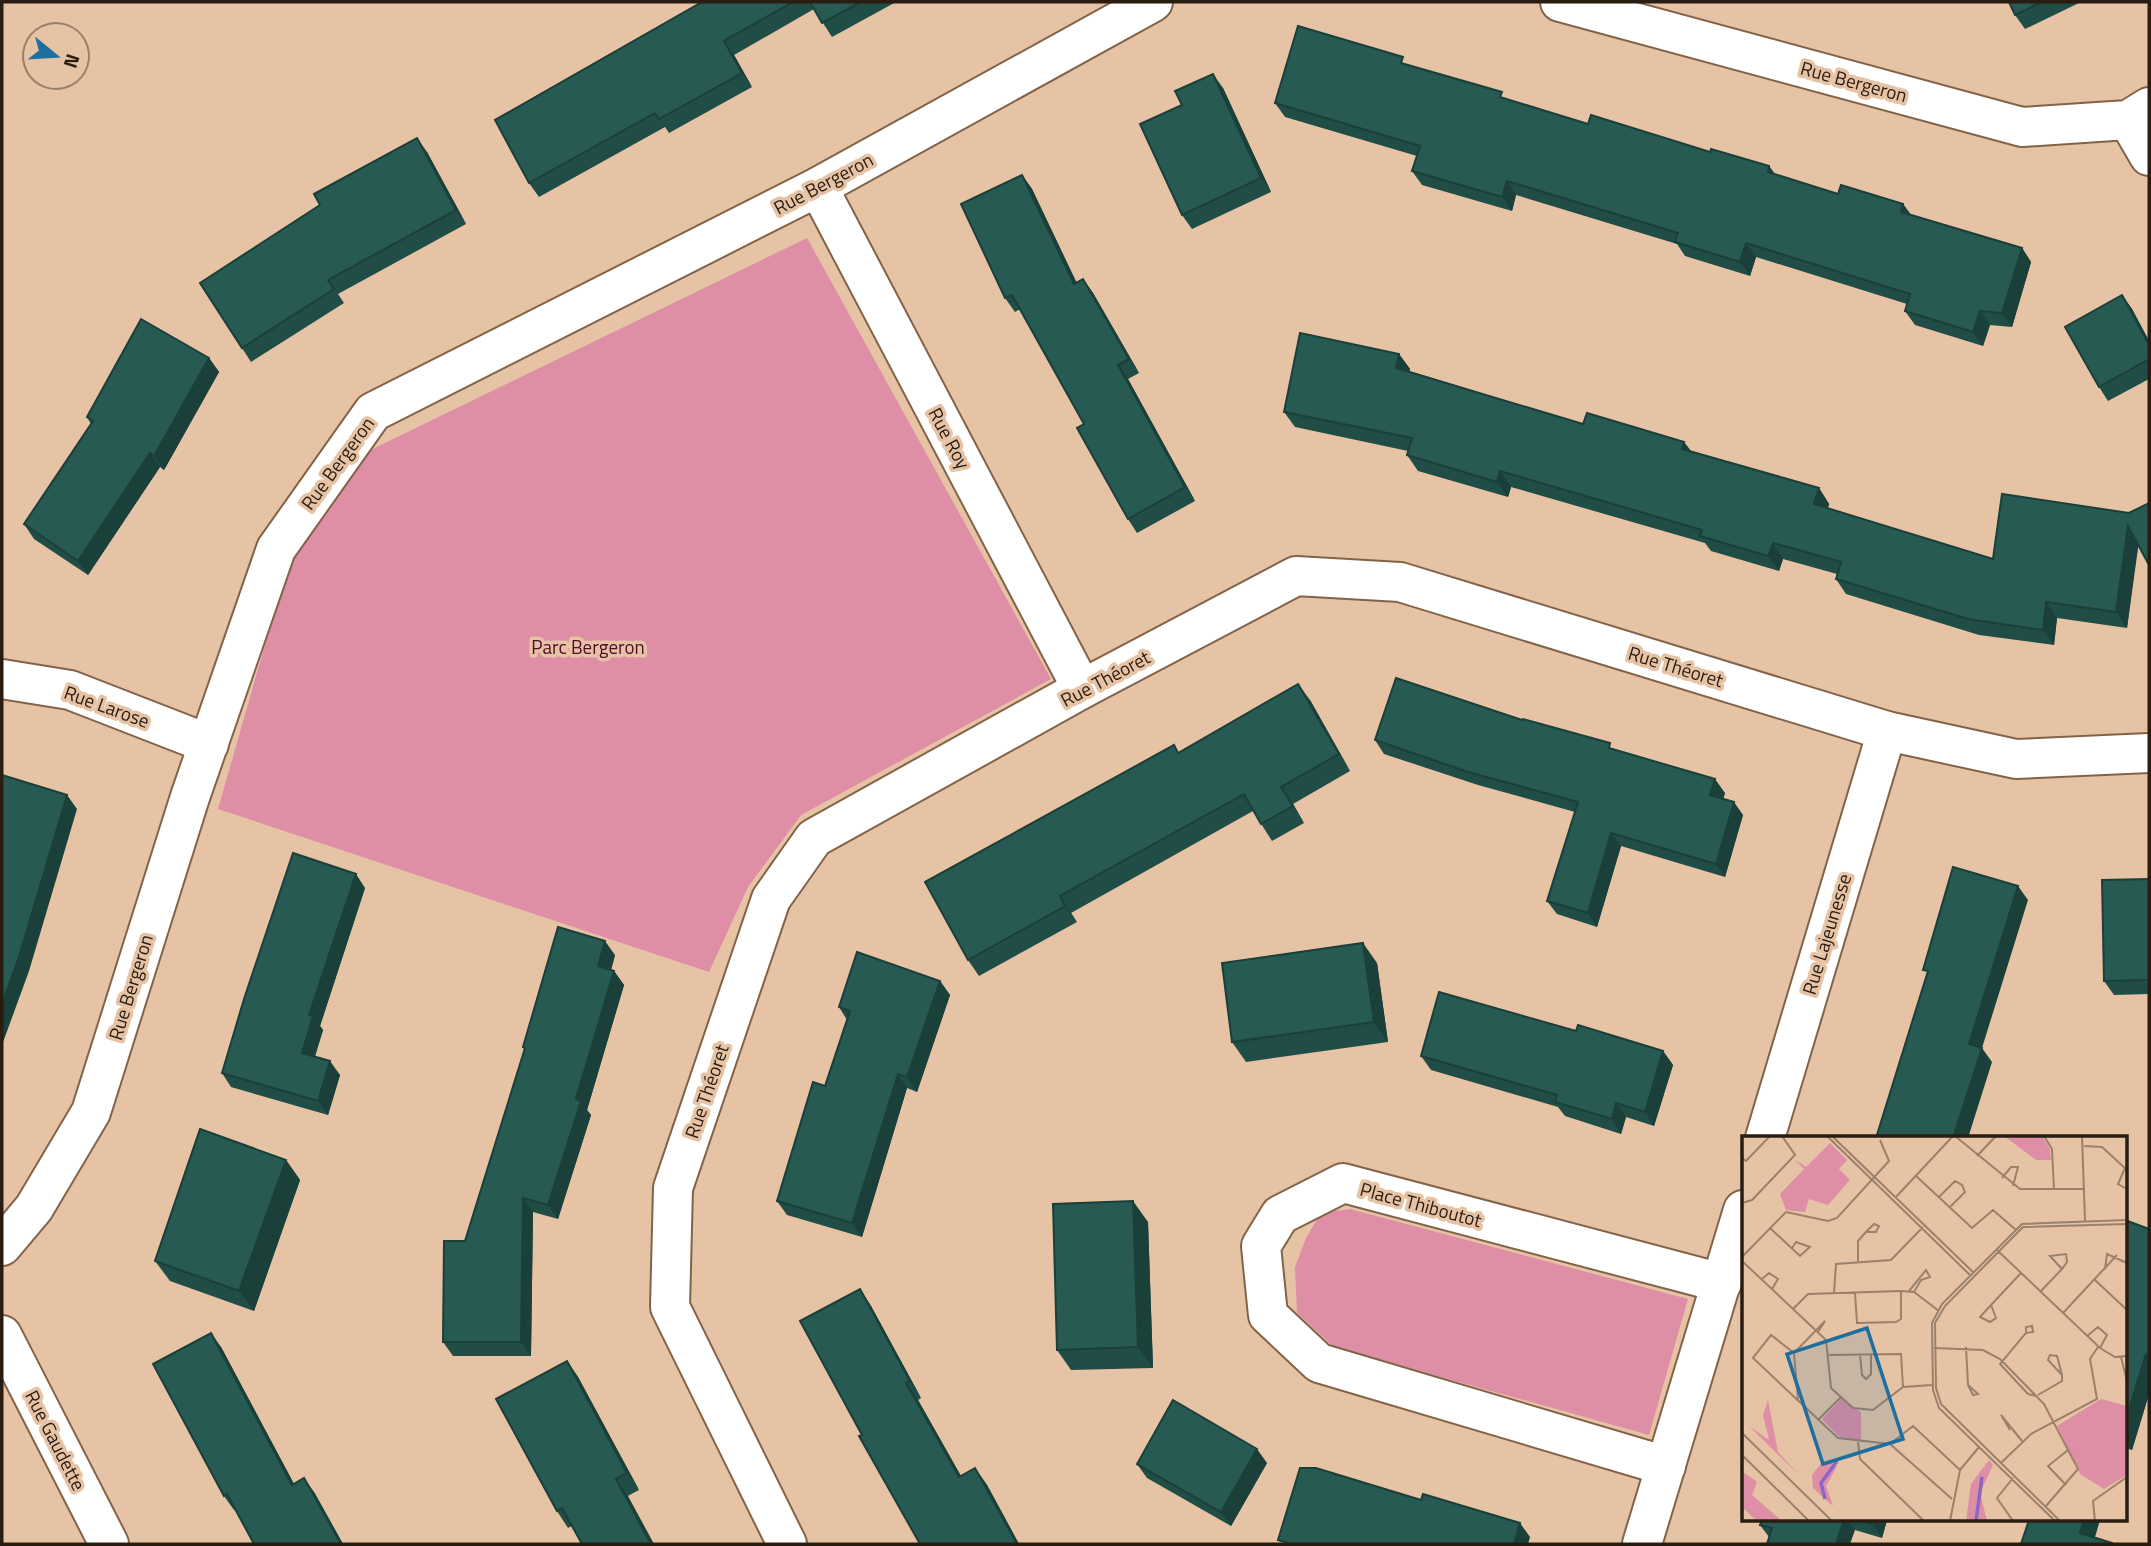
<svg xmlns="http://www.w3.org/2000/svg" width="2151" height="1546" viewBox="0 0 2151 1546" font-family="'Titillium Web',sans-serif">
<style>
.green{fill:#de8ea5}
.lines{fill:none;stroke-linecap:round;stroke-linejoin:round}
.minor-casing{stroke:#836348;stroke-width:42}
.minor{stroke:#fff;stroke-width:38}
.wall{fill:#214d47}
.shaded-wall{fill:#1b3f39}
.building{fill:#265a52;stroke:#1b3f39;stroke-width:2}
.labels{text-anchor:middle;dominant-baseline:central;stroke-width:7;stroke-linejoin:round;paint-order:stroke}
.street-label{font-size:19px;fill:#291c11;stroke:#e7c3a5}
.park-label{font-size:19px;fill:#520b29;stroke:#e7c3a5}
.inset-river{fill:none;stroke:#8d66c4;stroke-width:3.5}
.inset-road{fill:none;stroke:#9b806a;stroke-width:2}
.view{fill:#1e6ea0;fill-opacity:0.15;stroke:#1e6ea0;stroke-width:3.5}
.inset-edge{fill:none;stroke:#291c11;stroke-width:3.5}
</style>
<rect width="100%" height="100%" fill="#e7c3a5"/>
<g class="green">
<path d="M807,238L1051,679L801,815L748,887L709,972L218,809L285,575L352,459Z"/>
<path d="M1350,1209L1688,1299L1649,1435L1334,1347L1297,1313L1295,1267L1306,1238L1321,1213Z"/>
</g>
<g class="lines">
<defs>
<g id="minor">
<path d="M1560,2L2022,127L2128,120L2149,107"/>
<path d="M2128,120L2149,156"/>
<path d="M818,187L1082,689"/>
<path d="M2,679L70,690L209,744"/>
<path d="M1765,1138L1887,731"/>
<path d="M2,1246L34,1208L91,1112L190,797L276,549L373,412L818,187L1153,2"/>
<path d="M2,1335L109,1544"/>
<path d="M1666,1466L1319,1363L1268,1315L1261,1246L1280,1215L1343,1183L1722,1283"/>
<path d="M787,1544L670,1307L673,1188L771,899L814,838L1082,689L1296,576L1400,582L1887,731L2016,759L2149,753"/>
<path d="M1642,1544L1743,1210"/>
</g>
</defs>
<use href="#minor" class="minor-casing"/>
<use href="#minor" class="minor"/>
</g>
<g class="wall">
<path d="M702,2H896L832,37L814,9L734,55L752,87L669,133L665,127L539,197L529,183Z"/>
<path d="M2009,2H2081L2025,29L2015,15Z"/>
<path d="M1408,65L1507,99L1588,124L1769,166L1775,174L1838,194L1903,204L1912,216L2022,248L2031,262L2012,327L1990,325L1983,346L1915,325L1905,311L1907,304L1756,257L1750,276L1685,256L1677,244L1516,195L1512,211L1422,185L1412,171L1417,156L1285,117L1275,103Z"/>
<path d="M1223,88L1271,192L1192,229L1182,215Z"/>
<path d="M427,152L466,224L338,294L344,303L251,362L242,348Z"/>
<path d="M1022,175L1032,189L1076,282L1083,279L1093,293L1139,373L1128,379L1195,501L1137,533L1128,519L1084,424L1020,309L1015,312L1005,298Z"/>
<path d="M2122,295L2132,309L2149,341V379L2108,401L2099,387Z"/>
<path d="M1399,354L1410,369L1409,371L1583,424L1684,442L1691,451L1819,488L1829,504L1828,508L1993,559L2138,544L2127,628L2057,618L2054,645L1979,635L1846,594L1836,579L1837,574L1783,559L1779,571L1711,551L1705,543L1511,487L1508,497L1418,471L1407,455L1408,451L1295,427L1284,412Z"/>
<path d="M209,358L219,372L164,470L160,467L88,575L34,539L24,524L91,424L87,417Z"/>
<path d="M1310,700L1350,771L1293,804L1304,823L1272,841L1253,811L1071,913L1077,922L979,976L968,960L1179,752Z"/>
<path d="M1522,720L1615,750L1725,793L1723,799L1743,815L1725,877L1621,846L1597,927L1557,914L1547,901L1575,812L1478,785L1384,754L1375,740Z"/>
<path d="M2149,879V994L2114,995L2104,981Z"/>
<path d="M365,888L320,1026L323,1030L315,1057L340,1075L328,1115L231,1087L222,1073Z"/>
<path d="M615,955L611,970L614,971L624,985L587,1110L591,1115L558,1219L533,1212L531,1356H453L443,1342L465,1241L525,1050L523,1047Z"/>
<path d="M1377,963L1388,1042L1246,1062L1232,1042Z"/>
<path d="M940,981L950,995L917,1092L907,1088L862,1237L787,1215L777,1201L825,1086L847,1020L839,1007Z"/>
<path d="M1576,1031L1663,1051L1673,1065L1654,1126L1626,1117L1621,1134L1565,1116L1558,1107L1431,1070L1421,1056Z"/>
<path d="M286,1160L300,1180L254,1311L170,1281L155,1261Z"/>
<path d="M2125,1220L2149,1229V1394L2132,1450L2125,1448Z"/>
<path d="M1148,1222L1153,1368L1071,1370L1057,1350Z"/>
<path d="M860,1289L871,1306L921,1398L918,1400L961,1476L975,1468L987,1485L1019,1544L862,1435Z"/>
<path d="M221,1347L294,1484L314,1492L343,1544H254L235,1509L234,1510L224,1496Z"/>
<path d="M567,1361L578,1377L639,1490L568,1528L557,1511Z"/>
<path d="M1267,1463L1231,1526L1147,1478L1137,1464Z"/>
<path d="M1762,1520H1887L1882,1538L1855,1530L1769,1537L1760,1525Z"/>
</g>
<g class="shaded-wall">
<path d="M724,41L734,55L752,87L742,73Z"/>
<path d="M1213,74L1223,88L1271,192L1261,178Z"/>
<path d="M417,138L427,152L466,224L456,210Z"/>
<path d="M1769,166L1779,180L1768,172Z"/>
<path d="M1022,175L1032,189L1084,298L1074,284Z"/>
<path d="M1507,181L1516,195L1512,211L1502,197Z"/>
<path d="M1903,204L1913,218L1901,212Z"/>
<path d="M1746,243L1756,257L1750,276L1740,262Z"/>
<path d="M2022,248L2031,262L2012,327L2002,313Z"/>
<path d="M1083,279L1093,293L1139,373L1129,359Z"/>
<path d="M2122,295L2132,309L2149,341V345Z"/>
<path d="M1980,311L1990,325L1983,346L1973,332Z"/>
<path d="M1399,354L1410,369L1407,383L1396,368Z"/>
<path d="M209,358L219,372L164,470L154,456Z"/>
<path d="M1118,365L1128,379L1195,501L1185,487Z"/>
<path d="M1684,442L1695,457L1682,449Z"/>
<path d="M150,453L160,467L88,575L78,561Z"/>
<path d="M1500,471L1511,487L1508,497L1497,482Z"/>
<path d="M1819,488L1829,504L1825,519L1814,504Z"/>
<path d="M2128,526L2139,541L2127,628L2116,612Z"/>
<path d="M1773,543L1783,559L1779,571L1768,556Z"/>
<path d="M2046,602L2057,618L2054,645L2043,630Z"/>
<path d="M1298,684L1310,700L1350,771L1339,754Z"/>
<path d="M1715,779L1725,793L1720,809L1710,795Z"/>
<path d="M1281,787L1293,804L1304,823L1293,806Z"/>
<path d="M67,795L77,809L29,971L2,1045V1004Z"/>
<path d="M1734,802L1743,815L1725,877L1716,864Z"/>
<path d="M1611,833L1621,846L1597,927L1588,913Z"/>
<path d="M356,874L365,888L320,1026L323,1030L311,1067L302,1053L309,1015Z"/>
<path d="M2018,886L2028,900L1982,1048L1992,1062L1968,1138H1953L1969,1044Z"/>
<path d="M1060,896L1071,913L1077,922L1065,906Z"/>
<path d="M605,941L615,955L608,981L598,966Z"/>
<path d="M1363,943L1377,963L1388,1042L1374,1022Z"/>
<path d="M614,971L624,985L587,1110L591,1115L558,1219L548,1205L576,1099Z"/>
<path d="M940,981L950,995L917,1092L907,1077Z"/>
<path d="M1663,1051L1673,1065L1654,1126L1645,1112Z"/>
<path d="M330,1061L340,1075L328,1115L318,1101Z"/>
<path d="M898,1074L907,1088L862,1237L852,1223Z"/>
<path d="M1616,1103L1626,1117L1621,1134L1612,1119Z"/>
<path d="M286,1160L300,1180L254,1311L239,1291Z"/>
<path d="M523,1198L533,1212L531,1356L521,1342Z"/>
<path d="M1133,1201L1148,1222L1153,1368L1138,1347Z"/>
<path d="M860,1289L871,1306L921,1398L910,1381Z"/>
<path d="M211,1333L221,1347L302,1499L292,1485Z"/>
<path d="M2146,1354L2149,1359V1394L2132,1450L2125,1440V1422Z"/>
<path d="M567,1361L578,1377L639,1490L627,1473Z"/>
<path d="M906,1383L918,1400L971,1494L959,1477Z"/>
<path d="M1257,1449L1267,1463L1231,1526L1221,1512Z"/>
<path d="M975,1468L987,1485L1019,1544H1017Z"/>
<path d="M304,1478L314,1492L343,1544H341Z"/>
<path d="M616,1479L628,1496L654,1544H651Z"/>
<path d="M1844,1520H1847L1855,1530L1850,1544H1836Z"/>
<path d="M1873,1520H1887L1882,1538L1872,1524Z"/>
<path d="M2084,1520H2100L2093,1544L2080,1533Z"/>
<path d="M1520,1523L1530,1537L1528,1544H1514Z"/>
</g>
<g class="building">
<path d="M702,2H793L724,41L742,73L659,119L655,113L529,183L495,120Z"/>
<path d="M810,2H861L822,23Z"/>
<path d="M2009,2H2042L2015,15Z"/>
<path d="M1298,26L1403,57L1401,63L1502,92L1500,97L1588,124L1591,115L1710,152L1711,149L1769,166L1768,172L1838,194L1841,185L1903,204L1901,212L2022,248L2002,313L1980,311L1973,332L1905,311L1910,294L1746,243L1740,262L1675,242L1678,233L1507,181L1502,197L1412,171L1420,146L1275,103Z"/>
<path d="M1213,74L1261,178L1182,215L1140,124L1182,105L1175,91Z"/>
<path d="M417,138L456,210L328,280L334,289L242,348L200,283L320,205L314,194Z"/>
<path d="M1022,175L1074,284L1083,279L1129,359L1118,365L1185,487L1128,519L1077,428L1084,424L1012,295L1005,298L961,204Z"/>
<path d="M2122,295L2149,345V359L2099,387L2065,327Z"/>
<path d="M141,319L209,358L154,456L150,453L78,561L24,524L93,421L87,417Z"/>
<path d="M1300,333L1399,354L1396,368L1583,424L1587,413L1684,442L1682,449L1819,488L1814,504L1993,559L2002,494L2129,513L2149,503V565L2128,526L2116,612L2046,602L2043,630L1968,619L1836,579L1841,562L1773,543L1768,556L1700,536L1702,530L1500,471L1497,482L1407,455L1412,438L1284,412Z"/>
<path d="M1396,678L1522,720L1523,719L1610,743L1609,748L1715,779L1710,795L1734,802L1716,864L1611,833L1588,913L1547,901L1578,802L1468,772L1375,740Z"/>
<path d="M1298,684L1339,754L1281,787L1293,806L1261,824L1244,794L1060,896L1065,906L968,960L925,882L1174,745L1178,753Z"/>
<path d="M2,775L67,795L19,957L2,1004Z"/>
<path d="M293,853L356,874L309,1015L313,1016L302,1053L330,1061L318,1101L222,1073L244,999Z"/>
<path d="M1953,867L2018,886L1969,1044L1982,1048L1953,1138H1876L1928,971L1923,970Z"/>
<path d="M2149,879V980L2104,981L2102,880Z"/>
<path d="M558,927L605,941L598,966L614,971L576,1099L581,1101L548,1205L523,1198L521,1342H443L444,1241H465L525,1048L523,1047Z"/>
<path d="M1363,943L1374,1022L1232,1042L1222,963Z"/>
<path d="M857,952L940,981L907,1077L898,1074L852,1223L777,1201L813,1082L825,1086L850,1011L839,1007Z"/>
<path d="M1439,992L1576,1031L1578,1025L1663,1051L1645,1112L1616,1103L1612,1119L1555,1102L1557,1095L1421,1056Z"/>
<path d="M200,1129L286,1160L239,1291L155,1261Z"/>
<path d="M1133,1201L1138,1347L1057,1350L1053,1204Z"/>
<path d="M2125,1220L2149,1229V1355L2146,1354L2125,1422Z"/>
<path d="M860,1289L910,1381L906,1383L959,1477L975,1468L1017,1544H920L859,1436L862,1435L800,1321Z"/>
<path d="M211,1333L292,1485L304,1478L341,1544H254L227,1494L224,1496L153,1364Z"/>
<path d="M567,1361L627,1473L616,1479L651,1544H582L562,1508L557,1511L496,1399Z"/>
<path d="M1173,1400L1257,1449L1221,1512L1137,1464Z"/>
<path d="M1300,1468H1316L1421,1500L1423,1494L1520,1523L1514,1544H1291L1278,1540Z"/>
<path d="M1762,1520H1844L1836,1544H1767L1772,1528L1760,1525Z"/>
<path d="M1857,1520H1873L1872,1524Z"/>
<path d="M2029,1520H2084L2080,1533L2112,1543V1544H2021Z"/>
</g>
<g class="labels">
<g class="street-label">
<text transform="translate(1854 81) rotate(15)">Rue Bergeron</text>
<text transform="translate(823 183) rotate(-28)">Rue Bergeron</text>
<text transform="translate(950 438) rotate(62)">Rue Roy</text>
<text transform="translate(337 463) rotate(-54)">Rue Bergeron</text>
<text transform="translate(1676 666) rotate(17)">Rue Théoret</text>
<text transform="translate(1105 678) rotate(-28)">Rue Théoret</text>
<text transform="translate(107 706) rotate(20)">Rue Larose</text>
<text transform="translate(1826 934) rotate(-73)">Rue Lajeunesse</text>
<text transform="translate(130 987) rotate(-73)">Rue Bergeron</text>
<text transform="translate(706 1091) rotate(-71)">Rue Théoret</text>
<text transform="translate(1421 1204) rotate(15)">Place Thiboutot</text>
<text transform="translate(56 1440) rotate(63)">Rue Gaudette</text>
</g>
<g class="park-label">
<text x="588" y="646">Parc Bergeron</text>
</g>
</g>
<g transform="translate(1742 1136)">
<rect width="385" height="385" fill="#e7c3a5"/>
<path d="M262,0H300L308,13L309,24H294ZM88,7L105,24L97,33L108,44L86,69L67,63L63,76L44,74L38,58L62,33L52,23L64,31ZM99,263L119,276V304L99,303L80,283ZM359,263L385,270V339L362,353L338,338L315,290ZM26,264L36,316L57,339L7,290L27,304L21,279ZM247,324L251,329L238,357L245,385H224L229,348ZM88,326L95,330L84,350L91,370L71,352L70,339L79,327ZM0,335L15,346L10,359L40,385H15L0,371Z" fill="#de8ea5"/>
<path class="inset-river" d="M83,363L79,347L95,325M234,385L240,341"/>
<path class="inset-road" d="M85,0L229,140M90,0L232,137M213,0L278,53H343M302,0L310,13L312,54M340,0L343,85M342,10L360,11L385,34M235,20L254,0M0,22L4,25L28,0M383,32L376,48L385,53M174,40L230,92L251,74L274,94M260,42L269,31H276L271,50M197,61L213,45L220,49L223,56L208,71M153,62L211,0M0,67L10,64L53,19L40,0M28,92L58,120L68,111L54,106L50,112M255,114L358,212L373,221L385,220M0,121L44,76L86,85L95,82L147,25L138,4M0,125L84,204L89,252L111,272L131,274L161,251L190,249M116,125V105L124,96L132,88L137,90L134,96H124M363,133L365,118L385,127M20,143L27,137L36,143L30,153M353,144L385,174M167,155L184,134L188,141L179,144L172,156M298,156L320,133L325,126L324,118L308,120L320,133M92,157L94,128L149,124L181,91M113,157L115,187L154,186L159,183V155M249,169L254,182L248,186L238,181L249,169L279,137M51,173L66,158L159,155L172,156L197,175M321,177L375,119M284,197L291,196L290,190L284,191V197L258,228L286,258L294,260M345,200L356,191L365,199L358,212M224,211L226,249L231,259L236,258L226,249M192,212L241,214L258,223L302,268L336,333L304,370M52,217L83,185L76,196M118,218L120,239L124,243L129,238V218M87,219L159,218L161,251M379,221L385,245M296,259L320,245V239L315,220L308,219L306,224L320,239M56,264L52,217L29,199L11,222L96,302L148,308L210,363M77,283L99,261M268,294L259,279L280,305M0,297L90,385M116,306L118,323L182,385M148,308L171,290L218,334M0,319L67,385M259,327L289,298L355,263L348,223L356,211M324,349L306,330L326,314M208,385L218,334L237,311M271,385L255,362L271,342M313,385L197,272L191,254L190,187L200,168L280,88L385,84M318,385L199,268L194,252L193,187L203,170L281,91L385,88M353,385L351,365L385,341"/>
<path class="view" d="M125,192L161,303L81,328L45,218Z"/>
<rect width="385" height="385" class="inset-edge"/>
</g>
<rect width="2151" height="1546" fill="none" stroke="#291c11" stroke-width="7"/>
<g transform="translate(56 56) rotate(108)"><circle r="33" fill="#e7c3a5" stroke="#9b806a" stroke-width="2"/>
<path d="M0-5L12 26L0 18L-12 26Z" fill="#1e6ea0"/>
<text y="-10" font-size="19" font-weight="bold" text-anchor="middle" fill="#291c11">N</text>
</g>
</svg>
